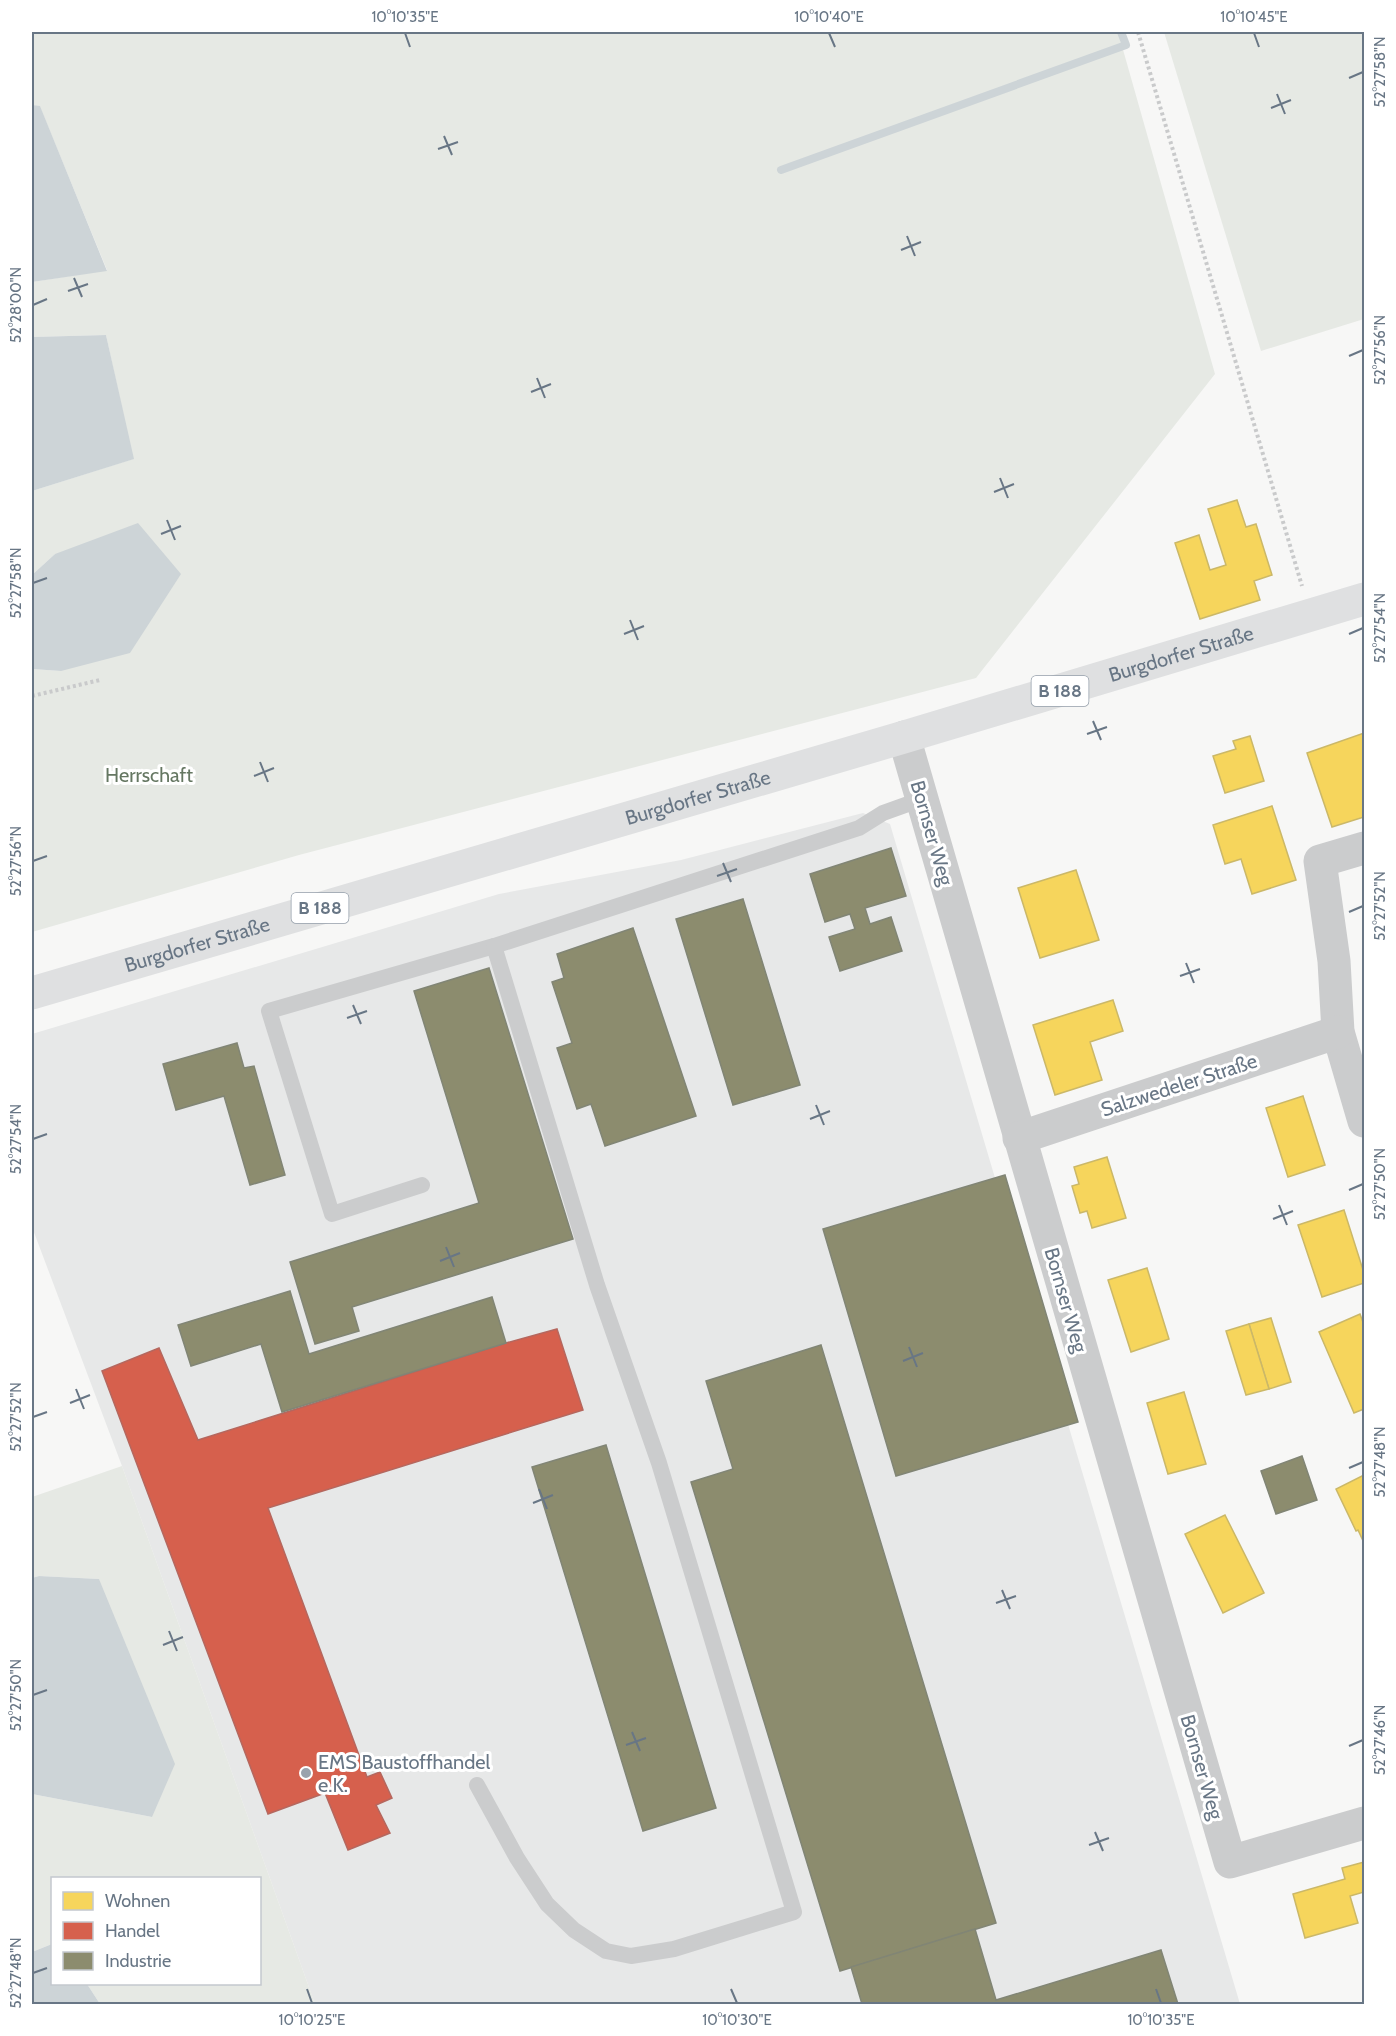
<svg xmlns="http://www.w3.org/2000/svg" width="1396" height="2036" viewBox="0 0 1396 2036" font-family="Cabin,sans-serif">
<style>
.built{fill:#e7e8e8}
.green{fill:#e6e9e4}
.water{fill:#cdd4d7}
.homes{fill:#f6d55c;stroke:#cbb868;stroke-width:1.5}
.shops{fill:#d6604d;stroke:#b5675e;stroke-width:1.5}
.industry{fill:#8c8c6e;stroke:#818575;stroke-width:1.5}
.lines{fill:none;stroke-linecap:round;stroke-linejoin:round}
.stream{stroke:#cdd4d7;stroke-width:8}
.path{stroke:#c9cacb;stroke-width:4;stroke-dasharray:3 3;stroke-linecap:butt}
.service{stroke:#cbcccd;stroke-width:16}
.minor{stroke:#cbcccd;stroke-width:33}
.primary{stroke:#dfe0e1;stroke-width:33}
.ticks{fill:none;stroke:#687685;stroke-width:2}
.poi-dot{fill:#9aa3ad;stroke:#fff;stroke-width:2}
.labels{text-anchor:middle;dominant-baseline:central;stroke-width:6;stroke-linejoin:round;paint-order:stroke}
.shield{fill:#fff;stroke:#959faa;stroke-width:1.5}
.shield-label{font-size:18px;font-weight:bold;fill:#687685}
.street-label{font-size:20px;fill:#687685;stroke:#fff}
.park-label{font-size:20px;fill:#657762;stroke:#fff}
.poi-label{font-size:20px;fill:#687685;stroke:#fff;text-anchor:start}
.neatline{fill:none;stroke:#687685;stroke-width:2}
.ticks-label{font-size:15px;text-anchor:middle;fill:#687685}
</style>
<rect width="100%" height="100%" fill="#f7f7f6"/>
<path class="built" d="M863,813L890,824L1240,2004H315L122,1466L32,1227V1034L499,894L681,860Z"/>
<g class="green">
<path d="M32,32H1118L1215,374L976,678L299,855L32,932V669L61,671L55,554L32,575V491L133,459L106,335L32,337V282L107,270L40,107L32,105Z"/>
<path d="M1164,32H1364V319L1261,351Z"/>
<path d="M122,1466L315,2004H100L87,1984H260V1878H52V1944L32,1952V1794L152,1817L99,1579L39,1576L32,1578V1497Z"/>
</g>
<g class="water">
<path d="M32,105L40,106L107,271L32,282Z"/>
<path d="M106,335L134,459L32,491V337Z"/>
<path d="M138,523L181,574L130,653L61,671L32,669V575L55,554Z"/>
<path d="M39,1576L99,1579L175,1764L152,1817L32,1794V1578Z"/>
<path d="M52,1944V1984H87L100,2004H32V1952Z"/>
</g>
<g class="homes">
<path d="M1237,500L1246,527L1256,524L1272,575L1254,581L1260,600L1200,619L1175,543L1199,535L1210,570L1226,565L1208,509Z"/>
<path d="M1364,733V817L1332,827L1307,753Z"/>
<path d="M1250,736L1264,781L1225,793L1213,756L1236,749L1233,741Z"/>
<path d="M1272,806L1296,880L1252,894L1241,859L1225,864L1213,825Z"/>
<path d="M1076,870L1099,940L1040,958L1018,888Z"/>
<path d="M1113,1000L1123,1031L1090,1042L1102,1080L1055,1095L1033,1025Z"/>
<path d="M1303,1096L1325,1165L1288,1177L1266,1108Z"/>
<path d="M1107,1157L1126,1218L1092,1228L1087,1211L1080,1213L1072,1186L1079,1184L1074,1167Z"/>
<path d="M1344,1210L1364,1273V1283L1322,1297L1298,1225Z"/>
<path d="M1147,1268L1169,1339L1131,1352L1108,1280Z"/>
<path d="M1360,1314L1364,1325V1409L1354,1413L1319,1332Z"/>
<path d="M1271,1318L1291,1382L1269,1389L1249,1324Z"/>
<path d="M1249,1324L1269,1389L1246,1395L1226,1331Z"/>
<path d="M1184,1392L1206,1464L1168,1474L1147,1403Z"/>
<path d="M1364,1475V1543L1358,1530L1356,1531L1336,1489Z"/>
<path d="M1225,1515L1264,1593L1223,1613L1185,1534Z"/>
<path d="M1364,1862V1892L1350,1896L1358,1923L1305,1938L1293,1894L1345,1879L1342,1868Z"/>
</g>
<path class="shops" d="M557,1329L583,1410L268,1508L367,1777L380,1772L392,1798L376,1805L390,1833L348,1850L325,1793L268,1814L102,1371L159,1348L198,1440L506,1343Z"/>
<g class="industry">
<path d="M891,848L906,896L865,908L870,924L891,917L902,951L840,971L829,937L855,929L850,914L825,922L810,874Z"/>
<path d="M743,899L800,1085L733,1105L676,919Z"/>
<path d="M633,928L696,1116L605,1146L591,1104L577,1109L557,1048L572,1043L552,982L564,978L557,954Z"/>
<path d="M489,968L573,1239L352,1307L359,1331L315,1344L290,1262L479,1203L414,991Z"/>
<path d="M237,1043L244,1068L254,1066L285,1175L250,1185L224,1096L176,1110L163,1064Z"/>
<path d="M1005,1175L1078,1422L896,1476L823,1229Z"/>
<path d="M290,1291L309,1354L492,1297L506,1343L282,1412L261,1344L191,1366L178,1325Z"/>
<path d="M821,1345L996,1923L840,1971L691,1482L733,1469L706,1381Z"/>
<path d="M606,1445L716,1808L643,1831L532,1467Z"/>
<path d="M1302,1456L1317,1500L1276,1514L1261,1471Z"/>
<path d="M975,1929L996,2000L1161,1950L1178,2004H862L851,1967Z"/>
</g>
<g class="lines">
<path class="stream" d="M781,170L1126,45L1121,32"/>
<g class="path">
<path d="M1138,32L1302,586"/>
<path d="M32,696L100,680"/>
</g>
<g class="service">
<path d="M422,1185L332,1214L269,1011L494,946"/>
<path d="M477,1785L517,1858L547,1904L574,1930L606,1951L631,1956L674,1949L794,1912L659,1463L597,1285L494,946L859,828L883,813L922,799"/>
</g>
<g class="minor">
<path d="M904,737L1230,1862L1364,1823"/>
<path d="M1364,848L1320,861L1334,961L1338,1032L1364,1121"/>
<path d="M1019,1138L1338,1032"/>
</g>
<path class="primary" id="s1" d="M32,993L904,737L1364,599"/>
</g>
<path class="ticks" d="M405,33L410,47M829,33L835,47M1254,33L1259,47M1349,78L1363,72M1277,94L1285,114M1271,108L1291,100M444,136L452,155M438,149L458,142M907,236L915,256M901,250L921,242M74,278L82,297M68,291L88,284M33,305L47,299M1349,356L1363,350M537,378L545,398M531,392L551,384M1000,478L1008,498M994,492L1014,484M167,520L175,540M161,534L181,526M33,583L47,578M630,620L638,640M624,634L644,626M1349,634L1363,628M1093,721L1101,740M1087,734L1107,727M260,762L268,782M254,776L274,768M33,861L47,856M723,863L731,882M717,876L737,869M1349,912L1363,906M1186,963L1194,983M1180,976L1200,969M353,1005L361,1024M347,1018L367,1011M816,1105L824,1125M810,1119L830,1111M33,1139L47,1134M1349,1190L1363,1184M1279,1205L1287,1225M1273,1219L1293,1211M446,1247L454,1267M440,1261L460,1253M909,1347L917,1367M903,1361L923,1353M76,1389L84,1409M70,1403L90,1395M33,1417L47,1412M1349,1468L1363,1462M539,1489L547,1509M533,1503L553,1495M1002,1590L1010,1609M996,1603L1016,1596M169,1631L177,1651M163,1645L183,1637M33,1695L47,1690M632,1732L640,1751M626,1745L646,1738M1349,1746L1363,1740M1095,1832L1103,1851M1089,1845L1109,1838M33,1973L47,1968M307,1989L312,2003M731,1989L737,2003M1156,1989L1161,2003"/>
<circle class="poi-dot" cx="306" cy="1773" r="6"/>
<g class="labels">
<g class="shield">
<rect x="1031.5" y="676" width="57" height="30" rx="4.5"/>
<rect x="291.5" y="893" width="57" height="30" rx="4.5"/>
</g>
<g class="shield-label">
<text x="1060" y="691">B 188</text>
<text x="320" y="908">B 188</text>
</g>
<g class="street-label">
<text stroke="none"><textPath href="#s1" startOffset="1198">Burgdorfer Straße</textPath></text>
<text stroke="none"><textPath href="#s1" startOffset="694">Burgdorfer Straße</textPath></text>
<text transform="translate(932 833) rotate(74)">Bornser Weg</text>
<text stroke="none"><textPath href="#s1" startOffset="172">Burgdorfer Straße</textPath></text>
<text transform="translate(1179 1085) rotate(-18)">Salzwedeler Straße</text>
<text transform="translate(1066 1300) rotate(74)">Bornser Weg</text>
<text transform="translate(1202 1767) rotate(74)">Bornser Weg</text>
</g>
<g class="park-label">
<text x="149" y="775">Herrschaft</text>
</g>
<g class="poi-label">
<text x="318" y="1762">EMS Baustoffhandel<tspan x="318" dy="23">e.K.</tspan></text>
</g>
</g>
<rect width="1396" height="2036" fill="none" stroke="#ffffff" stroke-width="66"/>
<rect x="51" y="1877" width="210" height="108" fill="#ffffff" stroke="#c3c8ce" stroke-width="1.5"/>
<rect x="63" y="1892" width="30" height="18" fill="#f6d55c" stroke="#c3c8ce" stroke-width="1.5"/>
<text x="105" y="1907" font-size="18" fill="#687685">Wohnen</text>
<rect x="63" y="1922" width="30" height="18" fill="#d6604d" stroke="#c3c8ce" stroke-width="1.5"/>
<text x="105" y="1937" font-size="18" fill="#687685">Handel</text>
<rect x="63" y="1952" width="30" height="18" fill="#8c8c6e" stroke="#c3c8ce" stroke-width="1.5"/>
<text x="105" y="1967" font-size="18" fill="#687685">Industrie</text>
<rect x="33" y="33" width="1330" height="1970" class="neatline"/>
<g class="ticks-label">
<text x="405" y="22">10°10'35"E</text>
<text x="829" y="22">10°10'40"E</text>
<text x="1254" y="22">10°10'45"E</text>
<text transform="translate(1380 72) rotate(-90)" y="5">52°27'58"N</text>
<text transform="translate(16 305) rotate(-90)" y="5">52°28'00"N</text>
<text transform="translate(1380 350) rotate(-90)" y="5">52°27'56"N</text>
<text transform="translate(16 583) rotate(-90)" y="5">52°27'58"N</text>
<text transform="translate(1380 628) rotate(-90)" y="5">52°27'54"N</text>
<text transform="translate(16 861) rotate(-90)" y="5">52°27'56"N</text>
<text transform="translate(1380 906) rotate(-90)" y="5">52°27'52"N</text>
<text transform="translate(16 1139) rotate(-90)" y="5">52°27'54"N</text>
<text transform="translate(1380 1184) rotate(-90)" y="5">52°27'50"N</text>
<text transform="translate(16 1417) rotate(-90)" y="5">52°27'52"N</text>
<text transform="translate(1380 1462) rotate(-90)" y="5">52°27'48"N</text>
<text transform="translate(16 1695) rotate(-90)" y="5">52°27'50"N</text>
<text transform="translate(1380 1740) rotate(-90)" y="5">52°27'46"N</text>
<text transform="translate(16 1973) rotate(-90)" y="5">52°27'48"N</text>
<text x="312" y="2025">10°10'25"E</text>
<text x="737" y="2025">10°10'30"E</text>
<text x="1161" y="2025">10°10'35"E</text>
</g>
</svg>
